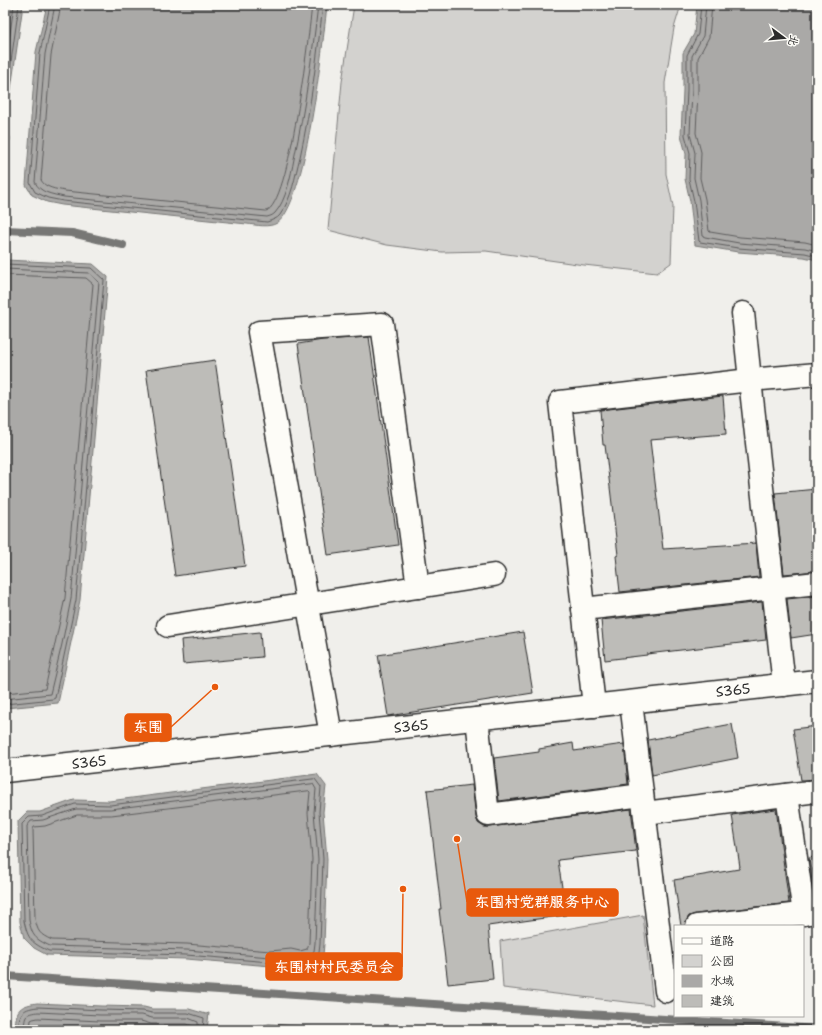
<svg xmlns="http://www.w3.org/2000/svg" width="822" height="1035" viewBox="0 0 822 1035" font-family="'Shantell Sans','LXGW WenKai TC',sans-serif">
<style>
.green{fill:#d3d2cf;stroke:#7f7e7d}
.water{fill:#aaa9a7;stroke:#777775}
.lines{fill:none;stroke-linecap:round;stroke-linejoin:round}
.shore{stroke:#5e5d5d;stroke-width:1}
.stream{stroke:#777775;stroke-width:8}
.building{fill:#bdbcb8;stroke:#2b2b2b}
.minor-casing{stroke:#2b2b2b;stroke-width:25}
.minor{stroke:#fdfcf7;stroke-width:22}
.labels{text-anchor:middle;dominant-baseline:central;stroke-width:3;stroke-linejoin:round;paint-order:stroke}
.street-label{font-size:14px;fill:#2b2b2b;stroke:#fdfcf7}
.leader{fill:none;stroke:#e8590c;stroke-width:1.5}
.callout-dot{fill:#e8590c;stroke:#fdfcf7;stroke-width:1.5}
.callout{fill:#e8590c;stroke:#e8590c;stroke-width:1.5}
.callout-label{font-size:15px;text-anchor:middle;font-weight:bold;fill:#fff}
</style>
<rect width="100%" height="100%" fill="#f0efeb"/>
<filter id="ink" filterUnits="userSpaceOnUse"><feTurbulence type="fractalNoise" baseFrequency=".025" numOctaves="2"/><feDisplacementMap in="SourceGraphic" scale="8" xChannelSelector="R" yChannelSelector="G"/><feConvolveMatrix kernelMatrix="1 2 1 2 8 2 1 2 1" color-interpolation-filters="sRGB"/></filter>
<g filter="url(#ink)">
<g class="green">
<path d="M354,5H681L674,28L665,83L666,174L673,206L671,263L657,273L584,265L486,251L442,252L387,245L328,230L342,82Z"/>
<path d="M643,915L653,1005L503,988L500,941Z"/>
</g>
<g class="water">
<path d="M5,5H23L6,124L10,138L5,174Z"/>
<path d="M47,5H327C323,43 306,205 277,223C269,228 256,225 247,224L62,205L47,202L32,195L26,185L27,171L36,52Z"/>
<path d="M697,5H817V260L804,257L738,252L695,245L690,201L685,179L686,154L681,135L683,90V53L694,34Z"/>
<path d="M5,260L93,264L108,277L80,600L58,703L5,708Z"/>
<path d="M317,774L326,786L323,812L327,859L324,944L323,955L318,961L308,966H296L291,964L271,966L186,959L47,955L34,948L24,938L20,922L18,821L27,812H40L74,800L109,801Z"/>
<path d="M37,1003L101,1006L144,1007L152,1009H189L206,1014L209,1013L207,1030H15C16,1011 17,1006 37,1003Z"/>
<path d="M269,1024L346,1030H252L255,1027Z"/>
</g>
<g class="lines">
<g class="shore">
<path d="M50,5L40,53L30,183L35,192L48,198L63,201L267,222C272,220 277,219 280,215C292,198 295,176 300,157C311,107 317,56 323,5"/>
<path d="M55,5L45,54L35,182C40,193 52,194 64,197L267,217C270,216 272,216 275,213C286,201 291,175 294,159C305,108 312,57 318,5"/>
<path d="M61,5L51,55L41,180C45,188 56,189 65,191L266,211C290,205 309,33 312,5"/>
<path d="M701,5L698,34L687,55V90L685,135L690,153L689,179L694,201L699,241L700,242L738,248L805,253L817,256"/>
<path d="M706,5L703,36L692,56V90L690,134L695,153L694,178L699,200L703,236L705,237L739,243L805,248L817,251"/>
<path d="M712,5L709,37L698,58V90L696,133L701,152L700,178L705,199L709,231L710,232L740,237L805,242L817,245"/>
<path d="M5,69L14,5"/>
<path d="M5,104L19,5"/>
<path d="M5,264L91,268L104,280L76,600L55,698L53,699L5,704"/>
<path d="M5,269L89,273L99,282L71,599L62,644L50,694L5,699"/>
<path d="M5,275L86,278L93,284L65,598L45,689L5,693"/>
<path d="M315,779L321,787L319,812L323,859L320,944L319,953L315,957L307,962H298L291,960L270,962L186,955L49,951C31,943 28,939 24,921L22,824L29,817L42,816L75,804L110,805Z"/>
<path d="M313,784L316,789L314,812L318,859L315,943L314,951L312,953L305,957H298L291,955L270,957L187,950L50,946C35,939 32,936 29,920L27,826L31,821L43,820L76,809H110Z"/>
<path d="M309,791L310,792L308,813L312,859L309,943L307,949L300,951L291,949L270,951L187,944L52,940C39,934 38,932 35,919L33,829L34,827L45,826L77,815H111Z"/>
<path d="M18,1030C20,1014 20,1009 38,1007L101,1010L143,1011L152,1013H188L204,1018L203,1030"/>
<path d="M24,1030C25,1017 24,1014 38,1012L100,1015H142L152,1018H188L198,1022V1030"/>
<path d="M30,1030L31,1020L33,1019L38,1018L100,1021H141L151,1024H187L192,1026V1030"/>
</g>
<g class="stream">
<path d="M5,230L72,233L123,245"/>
<path d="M5,976L817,1029"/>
</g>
</g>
<g class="building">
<path d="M369,337L398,545L328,555L298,344L323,340Z"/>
<path d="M215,360L245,566L175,576L146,370Z"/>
<path d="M723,396L726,434L650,440L663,549L756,543L759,577L620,592L616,556L618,555L605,445H603L600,410Z"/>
<path d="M817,489V571L784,574L775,493Z"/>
<path d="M817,596V634L791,638L787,599Z"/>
<path d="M762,602L766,640L647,654V655L605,660L601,620Z"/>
<path d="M260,632L262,657L183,664L181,640Z"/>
<path d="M523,632L533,693L388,716L378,655Z"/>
<path d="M732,724L738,758L652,775L648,740Z"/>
<path d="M817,726V779L801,780L793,729Z"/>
<path d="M573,743L574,751L624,744L628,784L499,801L494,758L539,752V749Z"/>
<path d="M472,785L476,817L478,823L484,827H490L631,809L636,851L558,860L566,915L488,926L493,979L448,984L439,909H441L427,790Z"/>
<path d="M776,809L789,903L696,914L689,916L686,921L685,926H681L674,880L739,869V867H740L732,815Z"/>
<path d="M817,856V896L814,897L809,858Z"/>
</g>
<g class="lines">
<defs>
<g id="minor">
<path d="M743,313L750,380L784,685"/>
<path d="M583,609L817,583"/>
<path d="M168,626L494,575"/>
<path d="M631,702L666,991"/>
<path d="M594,706L560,402L750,380L817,374"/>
<path d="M477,719L488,815L642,795"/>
<path d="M331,735L259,332L382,324L418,587"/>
<path d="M5,771L817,681"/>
<path d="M787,795L804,914"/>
<path d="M645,813L817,791"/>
<path d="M697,926L817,912"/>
</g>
</defs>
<use href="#minor" class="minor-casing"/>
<use href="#minor" class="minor"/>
</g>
</g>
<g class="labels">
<g class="street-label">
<text transform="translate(733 690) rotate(-6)">S365</text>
<text transform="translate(411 726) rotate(-6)">S365</text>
<text transform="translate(89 762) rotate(-6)">S365</text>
</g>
</g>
<path class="leader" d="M215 687L171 727M457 839L467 902M403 889L402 967"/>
<g class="callout-dot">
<circle cx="215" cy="687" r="4"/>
<circle cx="457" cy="839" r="4"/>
<circle cx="403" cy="889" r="4"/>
</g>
<g class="callout">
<rect x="125" y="714" width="46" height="27" rx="4"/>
<rect x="467" y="889" width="151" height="27" rx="4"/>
<rect x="266" y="953" width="136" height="27" rx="4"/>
</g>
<g class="callout-label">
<text x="148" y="732">东围</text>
<text x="542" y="907">东围村党群服务中心</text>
<text x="334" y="972">东围村村民委员会</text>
</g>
<rect width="822" height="1035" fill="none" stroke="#fdfcf7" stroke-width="20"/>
<rect x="10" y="10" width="802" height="1015" fill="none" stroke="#2b2b2b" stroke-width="1.5" filter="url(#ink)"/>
<rect x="674" y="925" width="130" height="92" fill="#fdfcf7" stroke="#a9a8a5"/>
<rect x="682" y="938" width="20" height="6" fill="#fdfcf7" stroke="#a9a8a5"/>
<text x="710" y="945" font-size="12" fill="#2b2b2b">道路</text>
<rect x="682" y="955" width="20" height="12" fill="#d3d2cf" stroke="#a9a8a5"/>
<text x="710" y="965" font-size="12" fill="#2b2b2b">公园</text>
<rect x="682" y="975" width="20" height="12" fill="#aaa9a7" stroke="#a9a8a5"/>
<text x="710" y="985" font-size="12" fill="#2b2b2b">水域</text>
<rect x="682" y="995" width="20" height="12" fill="#bdbcb8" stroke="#a9a8a5"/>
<text x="710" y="1005" font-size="12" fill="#2b2b2b">建筑</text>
<g transform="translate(784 38) rotate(106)" stroke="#fdfcf7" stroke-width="3" paint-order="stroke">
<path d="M0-3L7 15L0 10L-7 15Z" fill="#2b2b2b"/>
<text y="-6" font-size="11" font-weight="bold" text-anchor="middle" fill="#2b2b2b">北</text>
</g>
</svg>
